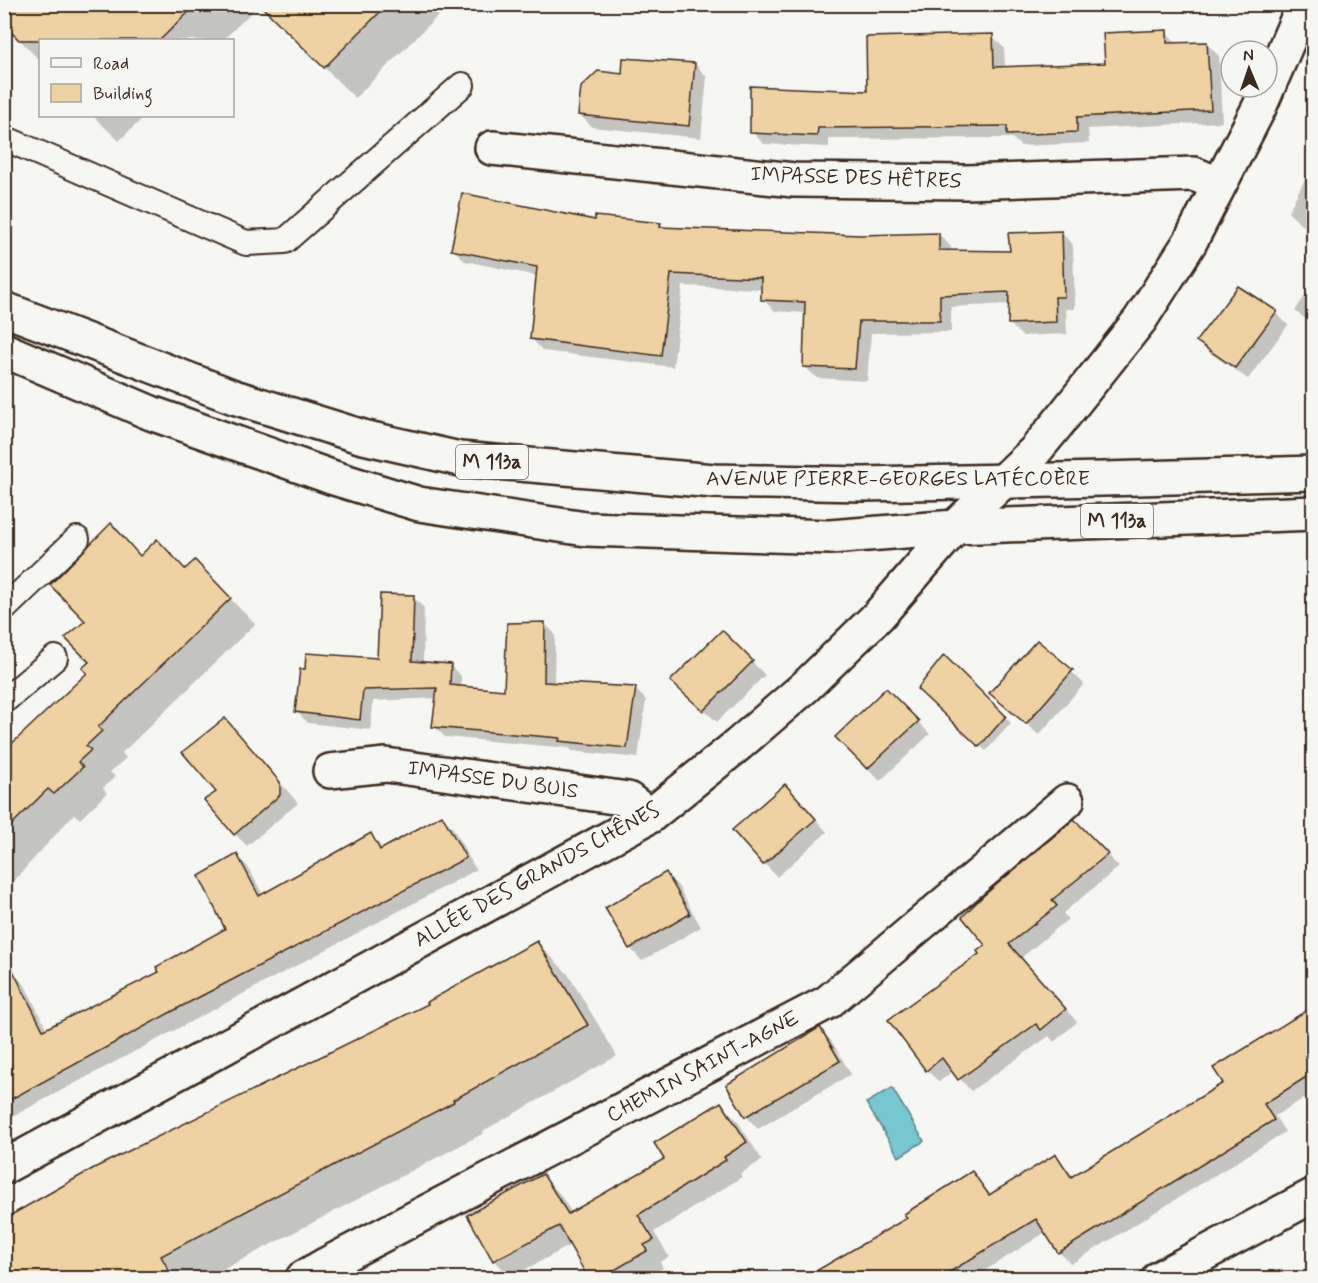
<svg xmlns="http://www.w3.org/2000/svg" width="1318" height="1283" viewBox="0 0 1318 1283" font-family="Mynerve,sans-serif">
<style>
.water{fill:#76c7d0;stroke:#5e8889;stroke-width:1.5}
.shadow{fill:#0003}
.building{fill:#efd2a3;stroke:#3b2a1e;stroke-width:1.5}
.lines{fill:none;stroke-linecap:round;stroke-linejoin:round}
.service-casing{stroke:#3b2a1e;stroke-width:28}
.minor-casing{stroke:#3b2a1e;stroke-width:38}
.primary-casing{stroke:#3b2a1e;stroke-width:38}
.service{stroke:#f6f6f2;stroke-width:24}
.minor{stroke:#f6f6f2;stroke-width:33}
.primary{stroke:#f6f6f2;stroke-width:33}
.labels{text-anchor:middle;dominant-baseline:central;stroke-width:4.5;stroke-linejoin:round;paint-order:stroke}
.shield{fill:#f6f6f2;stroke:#73675e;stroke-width:1.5}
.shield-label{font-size:20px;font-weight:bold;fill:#3b2a1e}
.street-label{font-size:21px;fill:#3b2a1e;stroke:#f6f6f2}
</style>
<rect width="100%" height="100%" fill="#f6f6f2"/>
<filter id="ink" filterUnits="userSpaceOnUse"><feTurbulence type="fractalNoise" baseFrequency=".0167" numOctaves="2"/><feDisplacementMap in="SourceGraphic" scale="12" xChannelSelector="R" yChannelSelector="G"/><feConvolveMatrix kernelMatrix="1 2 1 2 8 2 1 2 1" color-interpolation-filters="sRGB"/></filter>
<g filter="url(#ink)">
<path class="water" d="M892,1088L924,1141L899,1157L866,1103Z"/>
<g class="shadow">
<path d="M4,4H260L223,40H40V61L4,23Z"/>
<path d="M260,4H450L355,98Z"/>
<path d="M1166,32L1179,45L1207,44L1219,56L1222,122L1088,129L1089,143L1021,146L1012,138L829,139V147L764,144L752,132L868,92L992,36L1004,48L1005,68L1106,64Z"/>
<path d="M695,64L707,77L701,138L592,127L580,115L624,76Z"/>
<path d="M93,116H145L119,141Z"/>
<path d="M1314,162V231L1300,224L1288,212Z"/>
<path d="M597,222L660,225L664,229L860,236L939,234L951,247V252L1011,253L1061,232L1073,245L1075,309H1066L1067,334L1022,336L1010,324L1011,304L951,307V332L871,333L867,381L817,378L804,366L806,313L775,311L762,299V289L683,286L673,367L543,351L531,338L537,276L465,261L453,249Z"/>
<path d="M1314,282V325L1295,311Z"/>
<path d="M1276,313L1288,325L1248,379L1210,353L1198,341Z"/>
<path d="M111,526L141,557L186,570L220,588L255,624L122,753L126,758L110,772L115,777L103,788L107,793L80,819L74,814L4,892V753L89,673L91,662L87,621Z"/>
<path d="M413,597L424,608L423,663L450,666L461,676V687L506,691L545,624L555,634L554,684L635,689L646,700L638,758L572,751L569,748L445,737L434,726L437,698L373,701L371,730L308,723L297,712L379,660Z"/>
<path d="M722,632L765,675L717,722L685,693Z"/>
<path d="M944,657L1011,723L986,751L924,695Z"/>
<path d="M1072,672L1084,684L1039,735L1004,705Z"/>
<path d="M886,690L930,734L880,781L837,737Z"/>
<path d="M237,733L298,803L247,846L235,834L218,792Z"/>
<path d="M797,798L827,832L777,877L734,830Z"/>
<path d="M442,817L453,828L476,870L4,1121V1049L14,974L25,985L47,1030L162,973L227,930L237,856L248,867L263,895L371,835L384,850Z"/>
<path d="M1074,821L1119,867L1063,913L1068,919L1021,958L1077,1022L1054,1042L1049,1036L971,1091L953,1071L939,1082L927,1070L981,954Z"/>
<path d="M666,874L678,886L701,927L642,961L630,948Z"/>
<path d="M537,943L568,974L617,1056L483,1131L484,1133L207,1278H4V1220L430,1004Z"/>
<path d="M1314,1008V1092L1275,1116L1285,1132L1071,1264L1059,1252L1046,1232L973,1278H834L827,1267L909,1218L972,1173L991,1195L1056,1156L1074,1177L1225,1084Z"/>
<path d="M820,1029L832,1042L851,1074L758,1129L746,1116L728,1085Z"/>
<path d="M721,1104L737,1120L762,1160L740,1174L742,1177L654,1232L669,1257L660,1262L663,1268L645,1278H590L571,1245L511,1277L494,1260L543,1176L559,1193L572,1213L666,1159Z"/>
</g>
<g class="building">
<path d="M4,4H197L160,40H19L4,25Z"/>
<path d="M259,4H388L324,68Z"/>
<path d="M1167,30V43L1207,42L1211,110L1077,117V132L1007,135V126L818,128L817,136L750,133V86L867,91L866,37L993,34L994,67L1105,63L1103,33Z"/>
<path d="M623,58L695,63L689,126L578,115L581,87L598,71L622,74Z"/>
<path d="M462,193L595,220V216L661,223L660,227L860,235L939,233V250L1010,251L1008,233L1062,231L1064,297H1055L1056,322L1008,324L1009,292L940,295V321H859L855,369L803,367L805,302L761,300V278L671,274L661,356L530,339L537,267L451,250Z"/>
<path d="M1238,286L1277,311L1235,368L1196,341Z"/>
<path d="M111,523L140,556L157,539L185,569L195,560L231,598L98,727L102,731L86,746L91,750L78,762L83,767L54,794L48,789L4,832V751L87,673L82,668L89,662L65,638L85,621L50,585Z"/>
<path d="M380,594L414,595L412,661L451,664L450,685L504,690L507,623L545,622L544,682L636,687L627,748L559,741L560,738L432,727L437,688L363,690L360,720L295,712L300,669H305L306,653L377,658Z"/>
<path d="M722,630L753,661L703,711L670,681Z"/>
<path d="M1037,640L1073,670L1026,724L989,693Z"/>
<path d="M944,655L1006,716L979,747L917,689Z"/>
<path d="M886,688L919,721L867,769L835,737Z"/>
<path d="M225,718L280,782V795L234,835L204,800L216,792L182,752Z"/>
<path d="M785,784L816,819L763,865L732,830Z"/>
<path d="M442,815L466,858L184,1005L4,1103V953L43,1030L159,972L156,967L225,929L199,876L237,854L259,896L371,833L380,850Z"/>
<path d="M1074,819L1108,854L1052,900L1057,906L1009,944L1066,1009L1041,1030L1036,1024L958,1080L942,1058L926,1071L888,1020L979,954L977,951L985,945L962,917L983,896Z"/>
<path d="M666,872L690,914L629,949L605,908Z"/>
<path d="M537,941L588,1025L453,1100L454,1102L161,1256L173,1278H4V1219L94,1168L428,1004L427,1002Z"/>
<path d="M1314,1006V1072L1264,1104L1274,1120L1058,1253L1036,1219L940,1278H804L907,1218L904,1214L972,1171L989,1195L1056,1154L1071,1177L1223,1083L1213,1068Z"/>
<path d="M820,1027L840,1061L745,1117L726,1085Z"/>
<path d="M721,1102L747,1142L724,1157L726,1160L638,1215L654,1240L644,1245L647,1251L601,1278H588L559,1226L493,1261L467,1215L543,1174L568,1214L664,1159L654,1143Z"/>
</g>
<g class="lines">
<defs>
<g id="service">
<path d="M4,138L246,243L285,241L462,85"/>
<path d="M4,609L77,539"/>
<path d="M4,701L55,658"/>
</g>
<g id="minor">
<path d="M492,148L794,180L966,182L1194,174L1218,184"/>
<path d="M330,771L386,765L628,799L650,816"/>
<path d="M4,1167L650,816L739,744L806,686L878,616L955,527L1035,451L1054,428L1140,320L1190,242L1259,108L1304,4"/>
<path d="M303,1278L327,1264L828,1002L1067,801"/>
<path d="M1159,1278L1314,1195"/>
</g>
<g id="primary">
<path d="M4,309L234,397L363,437L460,459L714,481L862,484L1104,479L1314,473"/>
<path d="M4,350L151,413L334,478L419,504L586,529L830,537L955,527L1314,513"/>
</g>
</defs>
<use href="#service" class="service-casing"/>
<use href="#minor" class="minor-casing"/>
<use href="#primary" class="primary-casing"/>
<use href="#service" class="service"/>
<use href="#minor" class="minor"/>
<use href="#primary" class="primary"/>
</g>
</g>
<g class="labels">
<g class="shield">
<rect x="456" y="445" width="72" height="34" rx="4.5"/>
<rect x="1081" y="504" width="72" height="34" rx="4.5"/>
</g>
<g class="shield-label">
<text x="492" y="462">M 113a</text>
<text x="1117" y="521">M 113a</text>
</g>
<g class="street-label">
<text transform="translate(856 178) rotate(2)">IMPASSE DES HÊTRES</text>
<text x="898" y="479">AVENUE PIERRE-GEORGES LATÉCOÈRE</text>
<text transform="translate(493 780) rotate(8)">IMPASSE DU BUIS</text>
<text transform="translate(537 875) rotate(-29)">ALLÉE DES GRANDS CHÊNES</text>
<text transform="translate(703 1067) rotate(-28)">CHEMIN SAINT-AGNE</text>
</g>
</g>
<rect width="1318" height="1283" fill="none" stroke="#f6f6f2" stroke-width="24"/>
<rect x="12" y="12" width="1294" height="1259" fill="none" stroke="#3b2a1e" stroke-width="2" filter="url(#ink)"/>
<rect x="39" y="39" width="195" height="78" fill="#f6f6f2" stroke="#aba49d" stroke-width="1.5"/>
<rect x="51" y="58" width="30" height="9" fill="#f6f6f2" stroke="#aba49d" stroke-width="1.5"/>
<text x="93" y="69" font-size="18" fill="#3b2a1e">Road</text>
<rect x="51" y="84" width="30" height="18" fill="#efd2a3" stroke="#aba49d" stroke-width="1.5"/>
<text x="93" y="99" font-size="18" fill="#3b2a1e">Building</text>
<g transform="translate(1249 69) rotate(358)"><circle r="28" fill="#f6f6f2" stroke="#aba49d" stroke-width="1.5"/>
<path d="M0-4.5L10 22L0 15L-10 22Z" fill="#3b2a1e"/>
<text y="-9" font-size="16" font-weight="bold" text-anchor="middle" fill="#3b2a1e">N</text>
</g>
</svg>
